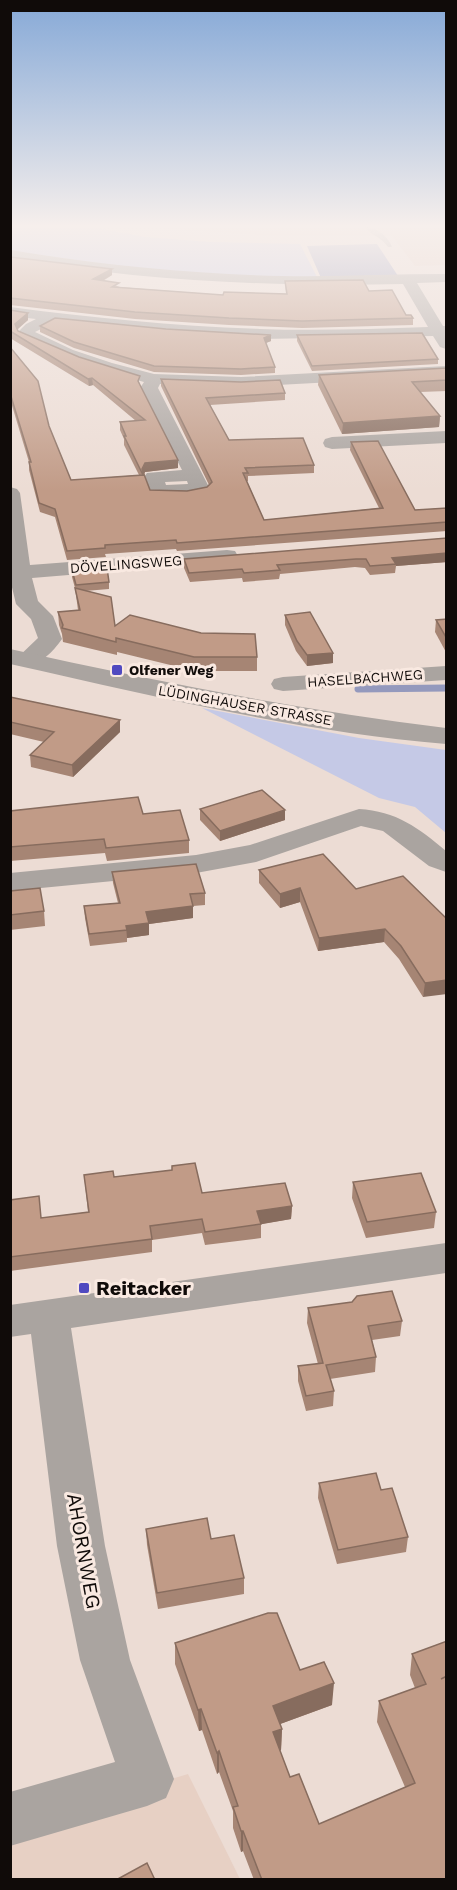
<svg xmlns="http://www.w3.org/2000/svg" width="457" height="1890" viewBox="0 0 457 1890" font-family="'Work Sans',sans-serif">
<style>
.built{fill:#e7d0c4}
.green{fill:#c5c9e6}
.water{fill:#9499bd}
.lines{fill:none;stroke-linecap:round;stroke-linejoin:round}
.stream{stroke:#9499bd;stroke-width:7}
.service{fill:#aaa4a0;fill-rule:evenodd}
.minor{fill:#aaa4a0;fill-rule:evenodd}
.tertiary{fill:#aaa4a0;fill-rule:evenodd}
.wall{fill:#a68574}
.shaded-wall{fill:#876c5e}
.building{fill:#c19b87;stroke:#876c5e;stroke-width:1.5}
.poi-dot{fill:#5049c0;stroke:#f9e9e1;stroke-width:2}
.labels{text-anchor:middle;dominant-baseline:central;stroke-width:6;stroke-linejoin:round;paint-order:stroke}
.far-street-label{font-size:14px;fill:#100b09;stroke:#f9e9e1}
.far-poi-label{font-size:14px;font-weight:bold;fill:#100b09;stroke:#f9e9e1;text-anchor:start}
.near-poi-label{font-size:20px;font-weight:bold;fill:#100b09;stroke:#f9e9e1;text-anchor:start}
.near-street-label{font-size:20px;fill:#100b09;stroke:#f9e9e1}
</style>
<rect width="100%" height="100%" fill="#ecdcd4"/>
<g class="built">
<path d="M147,227H446V265L415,266L392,236L258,235Z"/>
<path d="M188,1774L240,1879L11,1880V1827Z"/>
</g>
<g class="green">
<path d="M11,227H92L145,237L210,242L300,244L318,279L162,272L11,251Z"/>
<path d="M202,708L359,738L446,750V833L415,807L379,798Z"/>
</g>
<path class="water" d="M377,244L398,276L321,278L307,246Z"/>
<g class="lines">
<path class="stream" d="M358,689L446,688"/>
<path class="service" d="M365,227C376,227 389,237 392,247H388C380,236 372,236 365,227Z"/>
<g class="minor">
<path d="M10,250C101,265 191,274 282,276C337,277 392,274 446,274V282L417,283L443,326H446V349L440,347L433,336L260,339L166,333L55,322L35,332L73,350L112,363L154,374L241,377L446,366V376L241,387L160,384L158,388L210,489L207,493C191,497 167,500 151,496L144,477L147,473L182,470L140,388L144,382C100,370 60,356 19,336L17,333L26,324L36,319L10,316V307C93,318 176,326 260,329C316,331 372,329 428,327L403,284C271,287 140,281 10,258ZM187,481L188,484L166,485L165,482Z"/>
<path d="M446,431V443L332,449L325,447L323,443L325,439L332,437Z"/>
<path d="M10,487L17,489L20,493L30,565L227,550L235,551L238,556L235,561L227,562L32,578L38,601L53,616L62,639C52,653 36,670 18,665L15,660L38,638L31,619L16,604L10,579Z"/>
<path d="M446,666V680L283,691L274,689L271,684L274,679L283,677Z"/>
<path d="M359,809C396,811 419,828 446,851V872L429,866L383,831L361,826L256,862L196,873L10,891V873L196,855L250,845Z"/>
<path d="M446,1243V1273L71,1328L105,1546L130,1660L174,1779L166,1798L147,1806L10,1846V1792L115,1762L80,1660L57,1546L31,1334L10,1337V1305Z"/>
</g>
<path class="tertiary" d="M10,649C155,681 299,710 446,728V744C300,732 154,696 10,664Z"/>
</g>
<g class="wall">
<path d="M10,257L112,269V275L103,281L120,287L223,295L286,294L285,281L369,291L406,315L413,318V325L302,328L229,325L135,319L10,305Z"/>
<path d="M10,310L28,320L17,330L18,331L140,383V385L178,468L145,472L144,474L150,490L187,491L207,487L209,485L161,386V379L285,393V400L210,405L229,440L314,465V473L248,476V481H247L264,520L379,508L350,450L351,442L415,510L447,508V531L177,551L176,549L105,554L106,557L67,560L55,517L40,512L29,470V462L10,399V347L49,426L71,480L139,475L124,445V439L120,430V422L136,421L93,385L89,386L10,338Z"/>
<path d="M40,326L166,329L271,335V341L266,343L275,367V373L241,375L154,372L74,348L40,332Z"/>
<path d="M297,335L438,359V364L312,371L297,341Z"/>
<path d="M447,368V391L420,392L440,416L439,427L342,434L318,385L319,375Z"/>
<path d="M447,538V562L396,566L395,573L370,575L365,568L355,567L280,574L279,579L243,582L242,578L190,582L184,568V559Z"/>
<path d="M72,570L109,582V589L85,591L115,626L257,657V671H195L117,652V655L63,642L62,634L59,625L58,612L78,610L75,588L72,577Z"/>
<path d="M285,615L333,653V663L307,666L296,651L285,625Z"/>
<path d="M447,619V654L435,632L436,620Z"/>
<path d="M10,697L120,720V732L73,777L31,767L30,755L44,742L10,734Z"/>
<path d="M200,809L285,820L220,841L200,820Z"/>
<path d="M10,811L143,814L189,840V853L107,861L105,853L10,861Z"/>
<path d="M259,870L356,889L447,919L423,997L399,959L384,942L318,951L300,902L280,908L259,883Z"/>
<path d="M112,872L205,893V905L193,906V918L149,924V935L127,938V942L90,946L85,918L84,906L118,903L113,883Z"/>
<path d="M10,891L44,911L45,926L10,930Z"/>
<path d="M172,1166L202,1193L292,1206L291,1219L261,1224V1238L205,1245L202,1233L152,1240V1252L10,1271V1200L41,1218L88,1212L84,1175L114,1177L172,1170Z"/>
<path d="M353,1182L436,1212L434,1228L366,1238L352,1198Z"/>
<path d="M308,1308L402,1321L400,1336L372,1340L376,1357L375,1372L330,1379L334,1391L333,1406L306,1411L298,1381V1366L318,1364L307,1323Z"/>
<path d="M319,1483L408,1537L406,1552L337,1564L318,1498Z"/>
<path d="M146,1529L244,1578V1594L158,1609L147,1545Z"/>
<path d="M447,1641V1880H254L243,1851L241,1852L233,1828V1811L219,1772L217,1774L202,1730L199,1731L175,1664V1643L300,1670L332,1705L280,1724L282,1729L281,1750L280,1751L290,1777L319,1824L405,1787L377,1722L379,1701L415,1688L410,1675L412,1654Z"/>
</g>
<g class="shaded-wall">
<path d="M112,269V275L93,286V279Z"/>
<path d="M28,313V320L15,331V324Z"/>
<path d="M271,335V341L263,344L264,338Z"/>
<path d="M92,378L93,385L89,386L88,379Z"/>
<path d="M440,416L439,427L342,434L343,423Z"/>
<path d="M178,460V468L145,472L143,476L142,469L145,463Z"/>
<path d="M447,553V562L396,566V564L392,558Z"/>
<path d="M333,653V663L307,666V655Z"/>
<path d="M120,720V732L73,777L72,765Z"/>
<path d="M285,810V820L220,841V831Z"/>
<path d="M300,888V902L280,908V894Z"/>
<path d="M193,906V918L149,924V935L127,938L126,926L146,912Z"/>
<path d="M385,929L384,942L318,951L319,938Z"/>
<path d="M447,980V994L423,997L425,983Z"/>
<path d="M292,1206L291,1219L257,1225V1211Z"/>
<path d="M334,1683L332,1705L272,1727L273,1706Z"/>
<path d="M201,1709L202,1730L199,1731L198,1710Z"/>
<path d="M282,1729L281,1750L272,1753L273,1732Z"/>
<path d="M219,1751V1772L217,1774V1753Z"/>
<path d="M241,1831H243V1851L241,1852Z"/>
</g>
<g class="building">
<path d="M10,257L112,269L93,279L119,283L112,287L223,295L224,292L287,294L285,281L363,280L369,291L392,290L406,315H411L413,318L302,321L229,318L135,312L10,298Z"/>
<path d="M10,310L28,313L15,324L18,331L79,357L140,376L138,381L178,460L145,463L142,469L150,490L187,491L207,487L212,482L161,379L241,382L280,380L285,393L206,398L229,440L303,438L314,465L245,468L248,473H243L264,520L383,508L351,442L378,441L415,510L447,508V522L177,543L176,540L105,545V548L67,551L55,509L39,503L29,462H31L10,393V347L38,381L49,426L71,480L143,475L124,436H126L120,422L145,420L92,378L88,379L10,331Z"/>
<path d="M55,318L166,329L271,335L264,338L275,367L241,369L154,366L74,342L40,326Z"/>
<path d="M422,333L438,359L312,366L297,335Z"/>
<path d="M447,368V380L412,382L440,416L343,423L319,375Z"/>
<path d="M447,538V553L392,558L396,564L370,566L366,559H356L277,565L280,570L244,573L242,569L189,573L184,559Z"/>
<path d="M107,568L109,582L76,585L72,570Z"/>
<path d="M75,588L111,597L115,626L130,615L201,633L255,634L257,657H194L116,638V642L62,628L63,625L58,612L80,610Z"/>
<path d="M310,612L333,653L307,655L297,641L285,615Z"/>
<path d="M447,619V639L436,620Z"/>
<path d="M10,697L120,720L72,765L30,755L54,732L10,722Z"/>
<path d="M262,790L285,810L220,831L200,809Z"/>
<path d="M138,797L143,814L180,810L189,840L106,848L104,839L10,847V811Z"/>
<path d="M323,854L356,889L403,876L447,919V980L425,983L401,946L385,929L319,938L300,888L280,894L259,870Z"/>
<path d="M196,864L205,893L190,894L193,906L146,912L149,923L126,926L127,930L89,934L84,906L120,903L112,872Z"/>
<path d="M40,888L44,911L10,915V891Z"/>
<path d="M195,1163L202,1193L285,1183L292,1206L257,1211L261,1224L205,1232L202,1219L150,1226L152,1239L10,1257V1200L39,1196L41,1218L89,1212L84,1175L113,1171L114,1177L172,1170V1166Z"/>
<path d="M421,1173L436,1212L367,1222L353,1182Z"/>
<path d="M392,1291L402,1321L368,1326L376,1357L326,1365L334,1391L306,1396L298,1366L323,1363L308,1308L352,1302L357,1296Z"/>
<path d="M376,1473L381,1490L392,1488L408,1537L338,1550L319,1483Z"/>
<path d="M207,1518L211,1539L234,1535L244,1578L157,1593L146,1529Z"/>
<path d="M268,1613H277L300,1670L324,1662L334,1683L273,1706L282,1729L273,1732L290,1777L299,1774L319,1824L415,1783L379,1701L426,1684L412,1654L447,1641V1676L441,1679L445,1677L447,1679V1880H262L243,1831H241L233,1807L238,1806L219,1751L217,1753L201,1709L198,1710L175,1643Z"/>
<path d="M147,1863L155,1880H116Z"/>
</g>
<linearGradient id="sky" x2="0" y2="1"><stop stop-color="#86a9d7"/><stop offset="0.46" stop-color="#f6efec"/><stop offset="1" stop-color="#f6efec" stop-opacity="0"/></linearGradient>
<rect width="457" height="491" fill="url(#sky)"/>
<g class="poi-dot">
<rect x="111" y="664" width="12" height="12" rx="3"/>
<rect x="78" y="1282" width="12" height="12" rx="3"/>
</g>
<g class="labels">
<g class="far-street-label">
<text transform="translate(126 564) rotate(-4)">DÖVELINGSWEG</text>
<text transform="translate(365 678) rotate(-4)">HASELBACHWEG</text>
<text transform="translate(245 705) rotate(10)">LÜDINGHAUSER STRASSE</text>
</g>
<g class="far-poi-label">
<text x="129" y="670">Olfener Weg</text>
</g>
<g class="near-poi-label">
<text x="96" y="1288">Reitacker</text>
</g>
<g class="near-street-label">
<text transform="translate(84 1551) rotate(80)">AHORNWEG</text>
</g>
</g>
<rect width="457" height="1890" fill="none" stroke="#100b09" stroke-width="24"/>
</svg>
